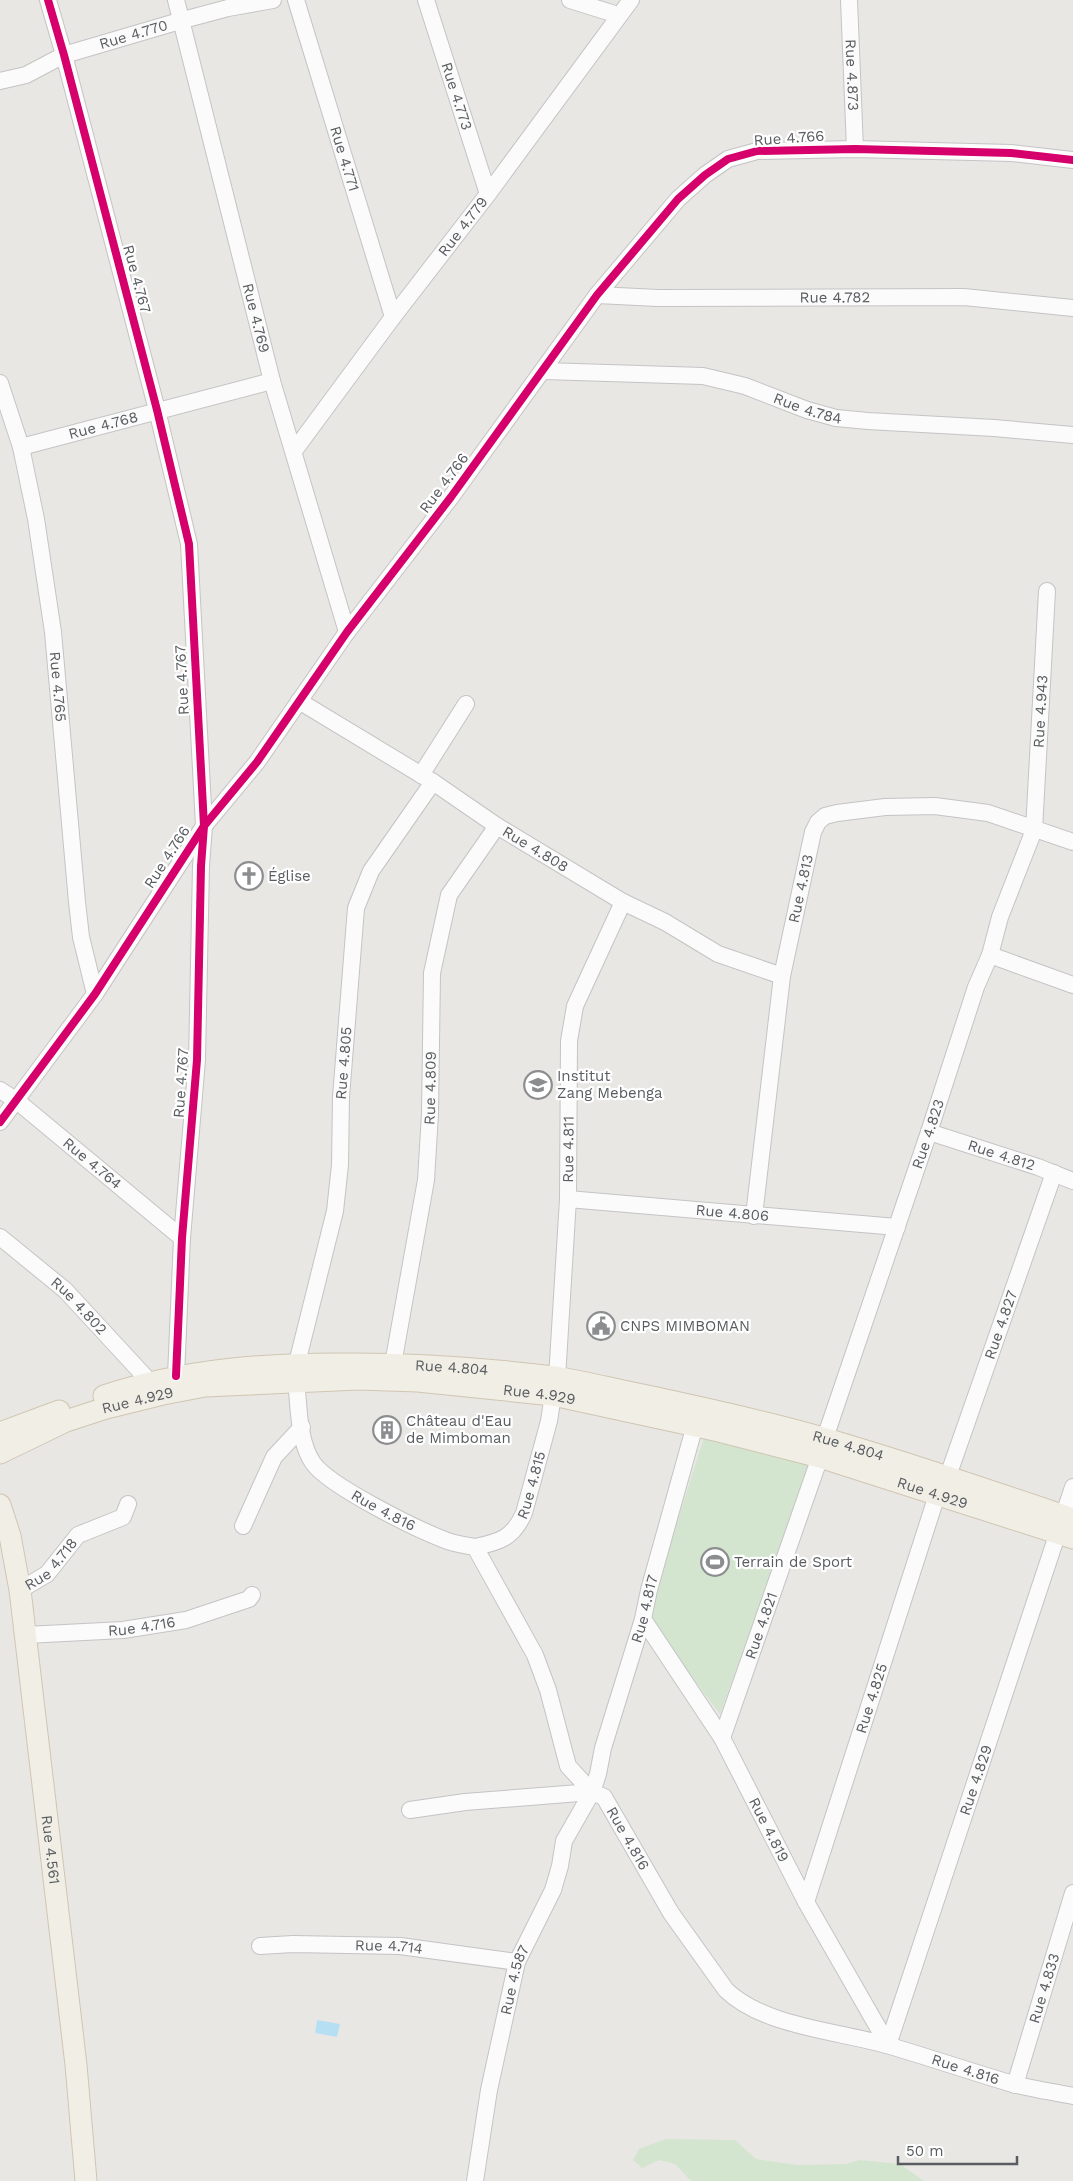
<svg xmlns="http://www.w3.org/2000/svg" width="1073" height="2181" viewBox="0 0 1073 2181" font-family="'Work Sans',sans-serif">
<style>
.green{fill:#d3e5cf}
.water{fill:#b7dff4}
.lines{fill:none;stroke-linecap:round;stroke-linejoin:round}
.minor-casing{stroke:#c4c4c5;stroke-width:18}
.major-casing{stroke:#d0c5b2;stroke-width:23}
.minor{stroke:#fcfbfb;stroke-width:16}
.major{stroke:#f1eee6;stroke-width:21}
.cycleway-casing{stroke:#fff;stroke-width:11}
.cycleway{stroke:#d6006c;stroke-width:8}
.labels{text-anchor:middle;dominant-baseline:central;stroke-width:4.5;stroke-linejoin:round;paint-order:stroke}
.street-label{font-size:15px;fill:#595d61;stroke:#fff}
.poi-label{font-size:15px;fill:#595d61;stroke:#fff;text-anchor:start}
</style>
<rect width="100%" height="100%" fill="#e9e7e4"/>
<g class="green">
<path d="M706,1431L812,1463L720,1714L647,1617Z"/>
<path d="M666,2139L735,2140L756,2159L797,2165L846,2164L860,2160L900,2164L924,2181H691L675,2164L659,2160L642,2168L633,2160L639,2149Z"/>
</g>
<path class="water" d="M317,2020L340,2024L337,2037L315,2033Z"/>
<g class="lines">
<defs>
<g id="minor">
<path d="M48,0L64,55L157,410L189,544L204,826L201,866L197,1060L182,1238L176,1376"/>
<path id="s1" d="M176,0L272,381L347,632"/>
<path id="s2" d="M296,0L393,317"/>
<path id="s3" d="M426,0L488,194"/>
<path d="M570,0L618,15"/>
<path id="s4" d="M849,0L855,149"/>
<path id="s5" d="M0,81L26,75L64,55L183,20L228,8L273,0"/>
<path id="s6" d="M597,295L658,298L964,297L1073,308"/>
<path id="s7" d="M544,371L703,376L745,386L807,410L836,418L868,421L994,428L1073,435"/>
<path id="s8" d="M0,383L21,447L36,519L53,632L77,902L81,937L95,994"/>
<path id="s9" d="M21,447L272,381"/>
<path id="s10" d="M294,451L393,317L488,194L631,0"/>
<path id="s11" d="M299,701L433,782L497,826L623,902L665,922L718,954L782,976"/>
<path d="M421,775L466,704"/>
<path d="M990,955L1073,985"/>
<path id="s12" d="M0,1090L17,1101L182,1238"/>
<path d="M0,1122L95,994L204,826L257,762L347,632L451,497L597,295L678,199L705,175L728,159L757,151L855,149L1011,153L1073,160"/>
<path id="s13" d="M929,1132L1038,1167L1073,1181"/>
<path id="s14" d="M568,1199L897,1227"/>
<path id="s15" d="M754,1216L782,976L813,832L818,822L825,816L837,813L885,807L935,806L988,813L1073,842"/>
<path id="s16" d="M0,1237L65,1290L150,1382"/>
<path id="s17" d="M297,1363L335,1211L340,1165L341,1097L356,908L371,871L433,782"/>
<path id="s18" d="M393,1364L426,1180L430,1114L432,973L449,895L497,826"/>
<path id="s19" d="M557,1378L568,1199L569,1041L575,1006L623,902"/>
<path id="s20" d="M296,1380C299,1406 298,1441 313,1463C329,1486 416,1529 445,1540C454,1544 465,1545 475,1547L535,1655L548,1690L568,1766L592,1792L604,1797L671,1913L726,1990C764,2027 840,2031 890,2046C931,2058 972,2072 1013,2084C1033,2089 1053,2092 1073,2096"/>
<path id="s21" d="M825,1438L929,1132L976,987L990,955L1000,917L1034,830L1047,591"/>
<path id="s22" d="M948,1476L1054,1173"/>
<path d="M243,1526L274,1457L302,1427"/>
<path id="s23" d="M475,1547C500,1542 513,1538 524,1513L549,1421L553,1395"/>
<path id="s24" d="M20,1590L47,1574L78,1535L123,1517L128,1504"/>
<path id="s25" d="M643,1619L722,1738L806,1902L888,2045"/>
<path id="s26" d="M26,1635L123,1630L186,1620L249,1599L252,1595"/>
<path id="s27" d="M722,1738L820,1457"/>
<path d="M410,1810L465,1802L592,1792"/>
<path id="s28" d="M806,1902L937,1495"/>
<path id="s29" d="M260,1946L293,1944L400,1946L517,1962"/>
<path id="s30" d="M888,2045L1073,1487"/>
<path id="s31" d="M1015,2085L1073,1893"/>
<path id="s32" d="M475,2181L489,2090L517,1962L553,1890L560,1866L564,1841L592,1792L598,1774L603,1748L643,1619L649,1590L695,1425"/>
</g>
<g id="major">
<path id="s33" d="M104,1396C186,1369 270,1363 355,1364C421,1364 488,1369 554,1377C587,1382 619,1391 652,1397C710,1410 769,1422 826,1439C909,1463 991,1491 1073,1519"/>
<path d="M0,1433L59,1411"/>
<path id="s34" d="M0,1453L66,1421L106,1408L163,1394L205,1386L358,1379L418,1381L553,1395L719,1431L820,1457L1073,1538"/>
<path id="s35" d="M0,1505L10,1536L20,1590L76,2065L86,2181"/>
</g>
</defs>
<use href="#minor" class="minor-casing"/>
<use href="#major" class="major-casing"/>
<use href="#minor" class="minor"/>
<use href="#major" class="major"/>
<defs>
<g id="cycleway">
<path d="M48,0L64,55L157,410L189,544L204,826L201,866L197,1060L182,1238L176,1376"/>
<path d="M0,1122L95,994L204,826L257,762L347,632L451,497L597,295L678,199L705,175L728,159L757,151L855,149L1011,153L1073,160"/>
</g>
</defs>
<use href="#cycleway" class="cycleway-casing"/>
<use href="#cycleway" class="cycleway"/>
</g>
<defs>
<symbol id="church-ring" viewBox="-11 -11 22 22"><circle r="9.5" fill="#fff" stroke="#8b8d8f" stroke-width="1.5"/><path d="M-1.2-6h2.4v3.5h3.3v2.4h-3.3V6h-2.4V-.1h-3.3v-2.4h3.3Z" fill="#8b8d8f"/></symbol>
<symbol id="school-ring" viewBox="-11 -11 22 22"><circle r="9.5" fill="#fff" stroke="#8b8d8f" stroke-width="1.5"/><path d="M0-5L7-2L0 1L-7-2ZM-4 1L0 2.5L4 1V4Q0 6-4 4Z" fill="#8b8d8f"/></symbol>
<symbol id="civic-ring" viewBox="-11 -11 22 22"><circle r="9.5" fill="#fff" stroke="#8b8d8f" stroke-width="1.5"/><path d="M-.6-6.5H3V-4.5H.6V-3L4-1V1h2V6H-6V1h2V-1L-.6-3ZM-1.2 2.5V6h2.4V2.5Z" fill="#8b8d8f"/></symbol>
<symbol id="building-ring" viewBox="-11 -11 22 22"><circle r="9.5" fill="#fff" stroke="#8b8d8f" stroke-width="1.5"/><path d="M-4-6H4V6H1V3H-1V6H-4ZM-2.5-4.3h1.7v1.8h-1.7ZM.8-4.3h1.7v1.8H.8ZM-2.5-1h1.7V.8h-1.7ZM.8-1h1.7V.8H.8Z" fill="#8b8d8f"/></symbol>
<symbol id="stadium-ring" viewBox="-11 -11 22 22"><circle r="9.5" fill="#fff" stroke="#8b8d8f" stroke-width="1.5"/><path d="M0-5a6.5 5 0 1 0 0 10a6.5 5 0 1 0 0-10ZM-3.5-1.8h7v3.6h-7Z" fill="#8b8d8f"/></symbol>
</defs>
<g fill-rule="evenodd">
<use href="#church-ring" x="233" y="860" width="32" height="32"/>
<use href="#school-ring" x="522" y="1069" width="32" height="32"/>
<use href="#civic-ring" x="585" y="1310" width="32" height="32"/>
<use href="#building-ring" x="371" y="1414" width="32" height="32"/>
<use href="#stadium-ring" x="699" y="1546" width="32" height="32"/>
</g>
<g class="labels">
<g class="street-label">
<text stroke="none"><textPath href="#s5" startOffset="142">Rue 4.770</textPath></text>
<text stroke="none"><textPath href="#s4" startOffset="75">Rue 4.873</textPath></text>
<text stroke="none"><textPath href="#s3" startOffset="101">Rue 4.773</textPath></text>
<text transform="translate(789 138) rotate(-4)">Rue 4.766</text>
<text stroke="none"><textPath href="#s2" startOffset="166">Rue 4.771</textPath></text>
<text stroke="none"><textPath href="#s10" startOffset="281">Rue 4.779</textPath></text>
<text transform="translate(137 279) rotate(75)">Rue 4.767</text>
<text stroke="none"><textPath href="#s6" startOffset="238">Rue 4.782</textPath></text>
<text stroke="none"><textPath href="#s1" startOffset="328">Rue 4.769</textPath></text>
<text stroke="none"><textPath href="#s7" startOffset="269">Rue 4.784</textPath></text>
<text stroke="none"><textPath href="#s9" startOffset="85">Rue 4.768</textPath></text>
<text transform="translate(444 483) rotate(-53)">Rue 4.766</text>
<text transform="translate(182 680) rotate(-93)">Rue 4.767</text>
<text stroke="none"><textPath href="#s8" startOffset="310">Rue 4.765</textPath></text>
<text stroke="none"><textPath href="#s21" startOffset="762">Rue 4.943</textPath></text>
<text stroke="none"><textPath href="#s11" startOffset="279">Rue 4.808</textPath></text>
<text transform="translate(167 857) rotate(-57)">Rue 4.766</text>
<text stroke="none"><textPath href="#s15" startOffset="331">Rue 4.813</textPath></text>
<text stroke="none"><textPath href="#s17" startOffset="305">Rue 4.805</textPath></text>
<text transform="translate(181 1083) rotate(-86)">Rue 4.767</text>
<text stroke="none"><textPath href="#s18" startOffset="279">Rue 4.809</textPath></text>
<text stroke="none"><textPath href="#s21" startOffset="321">Rue 4.823</textPath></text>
<text stroke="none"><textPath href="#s19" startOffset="229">Rue 4.811</textPath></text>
<text stroke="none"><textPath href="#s13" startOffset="76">Rue 4.812</textPath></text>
<text stroke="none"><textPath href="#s12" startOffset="118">Rue 4.764</textPath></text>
<text stroke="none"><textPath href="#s14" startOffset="165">Rue 4.806</textPath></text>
<text stroke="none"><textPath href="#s16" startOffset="105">Rue 4.802</textPath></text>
<text stroke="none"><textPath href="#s22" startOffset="160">Rue 4.827</textPath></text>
<text stroke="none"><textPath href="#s33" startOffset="351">Rue 4.804</textPath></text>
<text stroke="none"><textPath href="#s34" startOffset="552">Rue 4.929</textPath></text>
<text stroke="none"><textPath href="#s34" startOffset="148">Rue 4.929</textPath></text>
<text stroke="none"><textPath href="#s33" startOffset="756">Rue 4.804</textPath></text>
<text stroke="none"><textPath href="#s23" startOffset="92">Rue 4.815</textPath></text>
<text stroke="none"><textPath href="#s34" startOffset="958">Rue 4.929</textPath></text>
<text stroke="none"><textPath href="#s20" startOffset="171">Rue 4.816</textPath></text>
<text stroke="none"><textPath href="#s24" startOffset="41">Rue 4.718</textPath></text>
<text stroke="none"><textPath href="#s32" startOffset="601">Rue 4.817</textPath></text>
<text stroke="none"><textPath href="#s26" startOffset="116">Rue 4.716</textPath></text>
<text stroke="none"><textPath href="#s27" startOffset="119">Rue 4.821</textPath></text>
<text stroke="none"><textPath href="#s28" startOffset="214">Rue 4.825</textPath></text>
<text stroke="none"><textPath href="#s30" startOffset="279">Rue 4.829</textPath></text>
<text stroke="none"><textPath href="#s25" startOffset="246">Rue 4.819</textPath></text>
<text stroke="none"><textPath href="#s20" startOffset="606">Rue 4.816</textPath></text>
<text stroke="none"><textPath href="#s35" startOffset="349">Rue 4.561</textPath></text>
<text stroke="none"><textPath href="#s29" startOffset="129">Rue 4.714</textPath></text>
<text stroke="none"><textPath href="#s32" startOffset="205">Rue 4.587</textPath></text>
<text stroke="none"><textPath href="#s31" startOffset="101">Rue 4.833</textPath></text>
<text stroke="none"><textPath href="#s20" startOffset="1041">Rue 4.816</textPath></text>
</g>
<g class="poi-label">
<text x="268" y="876">Église</text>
<text x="557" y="1076">Institut<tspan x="557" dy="17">Zang Mebenga</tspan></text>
<text x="620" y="1326">CNPS MIMBOMAN</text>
<text x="406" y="1421">Château d'Eau<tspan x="406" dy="17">de Mimboman</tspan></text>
<text x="734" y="1562">Terrain de Sport</text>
</g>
</g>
<path d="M898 2156v8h119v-8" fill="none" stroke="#595d61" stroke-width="2.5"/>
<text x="906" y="2156" font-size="15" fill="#595d61" stroke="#ffffff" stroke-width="4" paint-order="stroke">50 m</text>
</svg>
